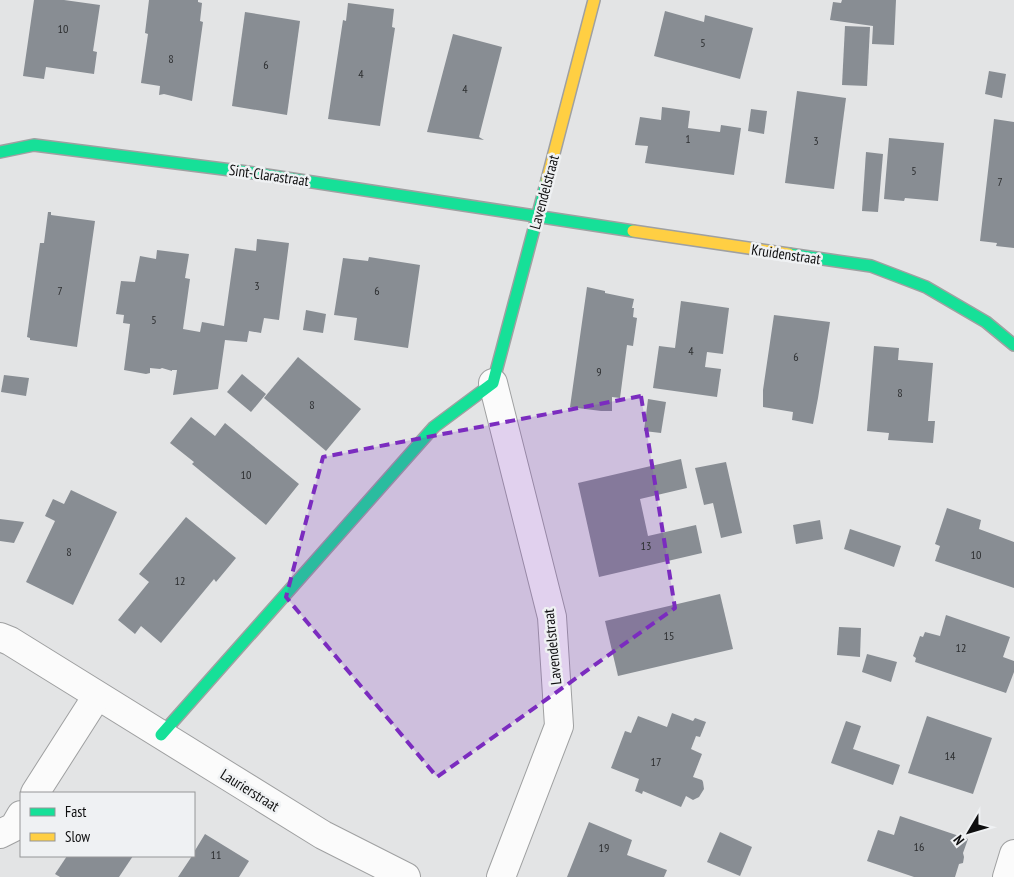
<svg xmlns="http://www.w3.org/2000/svg" width="1014" height="877" viewBox="0 0 1014 877" font-family="'PT Sans Narrow',sans-serif">
<style>
.building{fill:#888d93}
.lines{fill:none;stroke-linecap:round;stroke-linejoin:round}
.street-casing{stroke:#9fa0a1;stroke-width:30}
.fast-casing{stroke:#9fa0a1;stroke-width:14}
.slow-casing{stroke:#9fa0a1;stroke-width:14}
.street{stroke:#fbfbfb;stroke-width:28}
.fast{stroke:#16e098;stroke-width:11}
.slow{stroke:#ffcf43;stroke-width:11}
.marked{fill:#7b2cbf;fill-opacity:0.2;stroke:#7b2cbf;stroke-width:4;stroke-dasharray:10 6;stroke-linejoin:round}
.labels{text-anchor:middle;dominant-baseline:central;stroke-width:5;stroke-linejoin:round;paint-order:stroke}
.number-label{font-size:12px;fill:#2c2e30}
.street-label{font-size:15px;fill:#0e0e0f;stroke:#eff1f3}
</style>
<rect width="100%" height="100%" fill="#e3e4e5"/>
<g class="building">
<path d="M34,0H64L100,5L93,51L97,52L94,74L46,67L44,79L23,76Z"/>
<path d="M149,0H198V2L202,3L200,21L203,22L192,101L164,94L159,95L160,86L141,83L148,34L145,33Z"/>
<path d="M842,0H896L894,45L872,44L873,26L830,20L833,2L841,3Z"/>
<path d="M348,3L394,9L392,27L395,28L380,126L328,119L343,20L346,21Z"/>
<path d="M665,11L704,22L705,15L753,28L740,79L654,56Z"/>
<path d="M245,12L300,21L287,115L232,106Z"/>
<path d="M845,26L870,27L867,86L842,85Z"/>
<path d="M453,34L502,47L479,137L484,140L427,132Z"/>
<path d="M989,71L1006,74L1002,98L985,94Z"/>
<path d="M797,91L846,98L834,189L785,183Z"/>
<path d="M662,107L690,111L688,128L720,132L721,125L741,128L734,175L645,163L648,146L635,145L640,117L661,120Z"/>
<path d="M751,109L767,111L764,134L748,131Z"/>
<path d="M994,119L1014,122V248L996,246L997,243L980,241Z"/>
<path d="M889,138L944,143L938,201L905,198L904,201L884,199Z"/>
<path d="M866,152L883,154L878,212L862,211Z"/>
<path d="M48,212H51V215L95,221L77,347L30,340V338L27,337L40,243H44Z"/>
<path d="M257,239L289,243L279,320L264,318L261,333L249,331L247,342L225,340L218,389L173,395L177,370H172V371L162,368L160,369L150,368V373L146,374L124,370L130,324L123,323L124,315L116,314L121,281L135,282L140,256L156,259L157,250L189,254L185,278L190,279L183,329L200,332L202,322L224,326L235,248L256,251Z"/>
<path d="M369,257L420,265L408,348L354,340L357,318L334,315L343,258L368,261Z"/>
<path d="M587,287L605,291V293L634,299L632,308H634L633,317L637,318L633,346L627,345L620,398L612,397V411H601L570,407Z"/>
<path d="M681,301L729,308L723,354L707,352L705,367L721,369L717,397L653,388L659,346L675,348Z"/>
<path d="M306,310L326,314L323,333L303,330Z"/>
<path d="M774,315L830,322L818,398L813,424L792,420L793,412L763,407V390Z"/>
<path d="M874,346L899,348L898,360L933,363L928,421H935L933,443L888,440L889,433L867,431Z"/>
<path d="M298,357L361,409L326,451L264,398Z"/>
<path d="M242,374L266,394L251,412L227,392Z"/>
<path d="M4,375L29,378L26,396L1,392Z"/>
<path d="M648,399L666,402L661,433L644,431Z"/>
<path d="M191,417L215,436L225,423L299,484L266,525L192,464L194,462L170,443Z"/>
<path d="M681,459L687,488L640,499L648,536L696,525L702,553L599,577L578,483Z"/>
<path d="M726,462L742,533L721,538L713,503L704,505L695,468Z"/>
<path d="M71,490L117,512L73,605L26,582L55,521L45,516L53,499L64,504Z"/>
<path d="M947,508L981,520L979,529L1014,542V588L935,561L940,546L935,544Z"/>
<path d="M186,517L236,558L216,582L214,579L161,643L141,626L135,634L118,620L149,582L139,574Z"/>
<path d="M0,519L24,522L14,543L0,541Z"/>
<path d="M820,520L823,539L796,544L793,525Z"/>
<path d="M850,529L901,546L894,567L844,549Z"/>
<path d="M720,594L733,649L618,676L605,621Z"/>
<path d="M946,615L1010,637L1003,657L1014,661V672L1006,693L915,662L916,658L913,656L920,636L923,637L925,632L940,636Z"/>
<path d="M839,627L861,628L860,657L837,655Z"/>
<path d="M867,654L897,662L891,682L862,672Z"/>
<path d="M672,713L693,721L695,718L706,722L700,737L696,736L691,749L702,754L693,777L702,780L703,782L704,789L699,797L693,800L686,796L681,807L643,791L642,794L635,791L639,779L611,768L625,731L631,733L638,716L667,727Z"/>
<path d="M927,716L992,738L973,794L908,773Z"/>
<path d="M846,721L861,726L853,749L900,765L893,785L831,763Z"/>
<path d="M900,816L968,839L963,853L964,857L963,863L959,864L955,877H914L867,861L878,830L894,835Z"/>
<path d="M589,822L632,840L627,855L667,870L664,877H567Z"/>
<path d="M720,832L752,847L740,876L707,862Z"/>
<path d="M205,834L249,861L239,877H178L192,856H194V852Z"/>
<path d="M67,856H133L119,877H60L55,874Z"/>
</g>
<g class="lines">
<defs>
<g id="street">
<path d="M493,383L552,617L559,726L501,877"/>
<path d="M0,637L10,641L323,835L406,877"/>
<path d="M35,793L97,696"/>
<path d="M0,834L14,827L21,815"/>
<path d="M1007,877L1014,854"/>
</g>
<g id="fast">
<path d="M0,152L34,145L247,172L633,231"/>
<path d="M789,254L871,266L926,287L986,322L1014,345"/>
<path d="M161,735L434,427L493,383L547,180"/>
</g>
<g id="slow">
<path d="M547,180L594,0"/>
<path d="M633,231L789,254"/>
</g>
</defs>
<use href="#street" class="street-casing"/>
<use href="#fast" class="fast-casing"/>
<use href="#slow" class="slow-casing"/>
<use href="#street" class="street"/>
<use href="#fast" class="fast"/>
<use href="#slow" class="slow"/>
</g>
<path class="marked" d="M641,396L675,608L437,777L286,597L323,457Z"/>
<g class="labels">
<g class="number-label">
<text x="63" y="28">10</text>
<text x="703" y="42">5</text>
<text x="171" y="58">8</text>
<text x="266" y="64">6</text>
<text x="361" y="73">4</text>
<text x="465" y="88">4</text>
<text x="688" y="138">1</text>
<text x="816" y="140">3</text>
<text x="914" y="170">5</text>
<text x="1000" y="181">7</text>
<text x="257" y="285">3</text>
<text x="60" y="290">7</text>
<text x="377" y="290">6</text>
<text x="154" y="319">5</text>
<text x="691" y="350">4</text>
<text x="796" y="356">6</text>
<text x="599" y="371">9</text>
<text x="900" y="392">8</text>
<text x="312" y="404">8</text>
<text x="246" y="474">10</text>
<text x="646" y="545">13</text>
<text x="69" y="551">8</text>
<text x="976" y="554">10</text>
<text x="180" y="580">12</text>
<text x="669" y="635">15</text>
<text x="961" y="647">12</text>
<text x="950" y="755">14</text>
<text x="656" y="761">17</text>
<text x="919" y="846">16</text>
<text x="604" y="847">19</text>
<text x="216" y="854">11</text>
</g>
<g class="street-label">
<text transform="translate(269 175) rotate(8)">Sint-Clarastraat</text>
<text transform="translate(544 192) rotate(-75)">Lavendelstraat</text>
<text transform="translate(786 254) rotate(8)">Kruidenstraat</text>
<text transform="translate(552 647) rotate(-96)">Lavendelstraat</text>
<text transform="translate(250 790) rotate(32)">Laurierstraat</text>
</g>
</g>
<rect x="20" y="792" width="175" height="65" fill="#eff1f3" stroke="#959698"/>
<rect x="30" y="808" width="25" height="8" fill="#16e098" stroke="#959698"/>
<text x="65" y="817" font-size="15" fill="#0e0e0f">Fast</text>
<rect x="30" y="833" width="25" height="8" fill="#ffcf43" stroke="#959698"/>
<text x="65" y="842" font-size="15" fill="#0e0e0f">Slow</text>
<g transform="translate(969 832) rotate(232)" stroke="#eff1f3" stroke-width="4" paint-order="stroke">
<path d="M0-4L9 19L0 12L-9 19Z" fill="#0e0e0f"/>
<text y="-8" font-size="14" font-weight="bold" text-anchor="middle" fill="#0e0e0f">N</text>
</g>
</svg>
